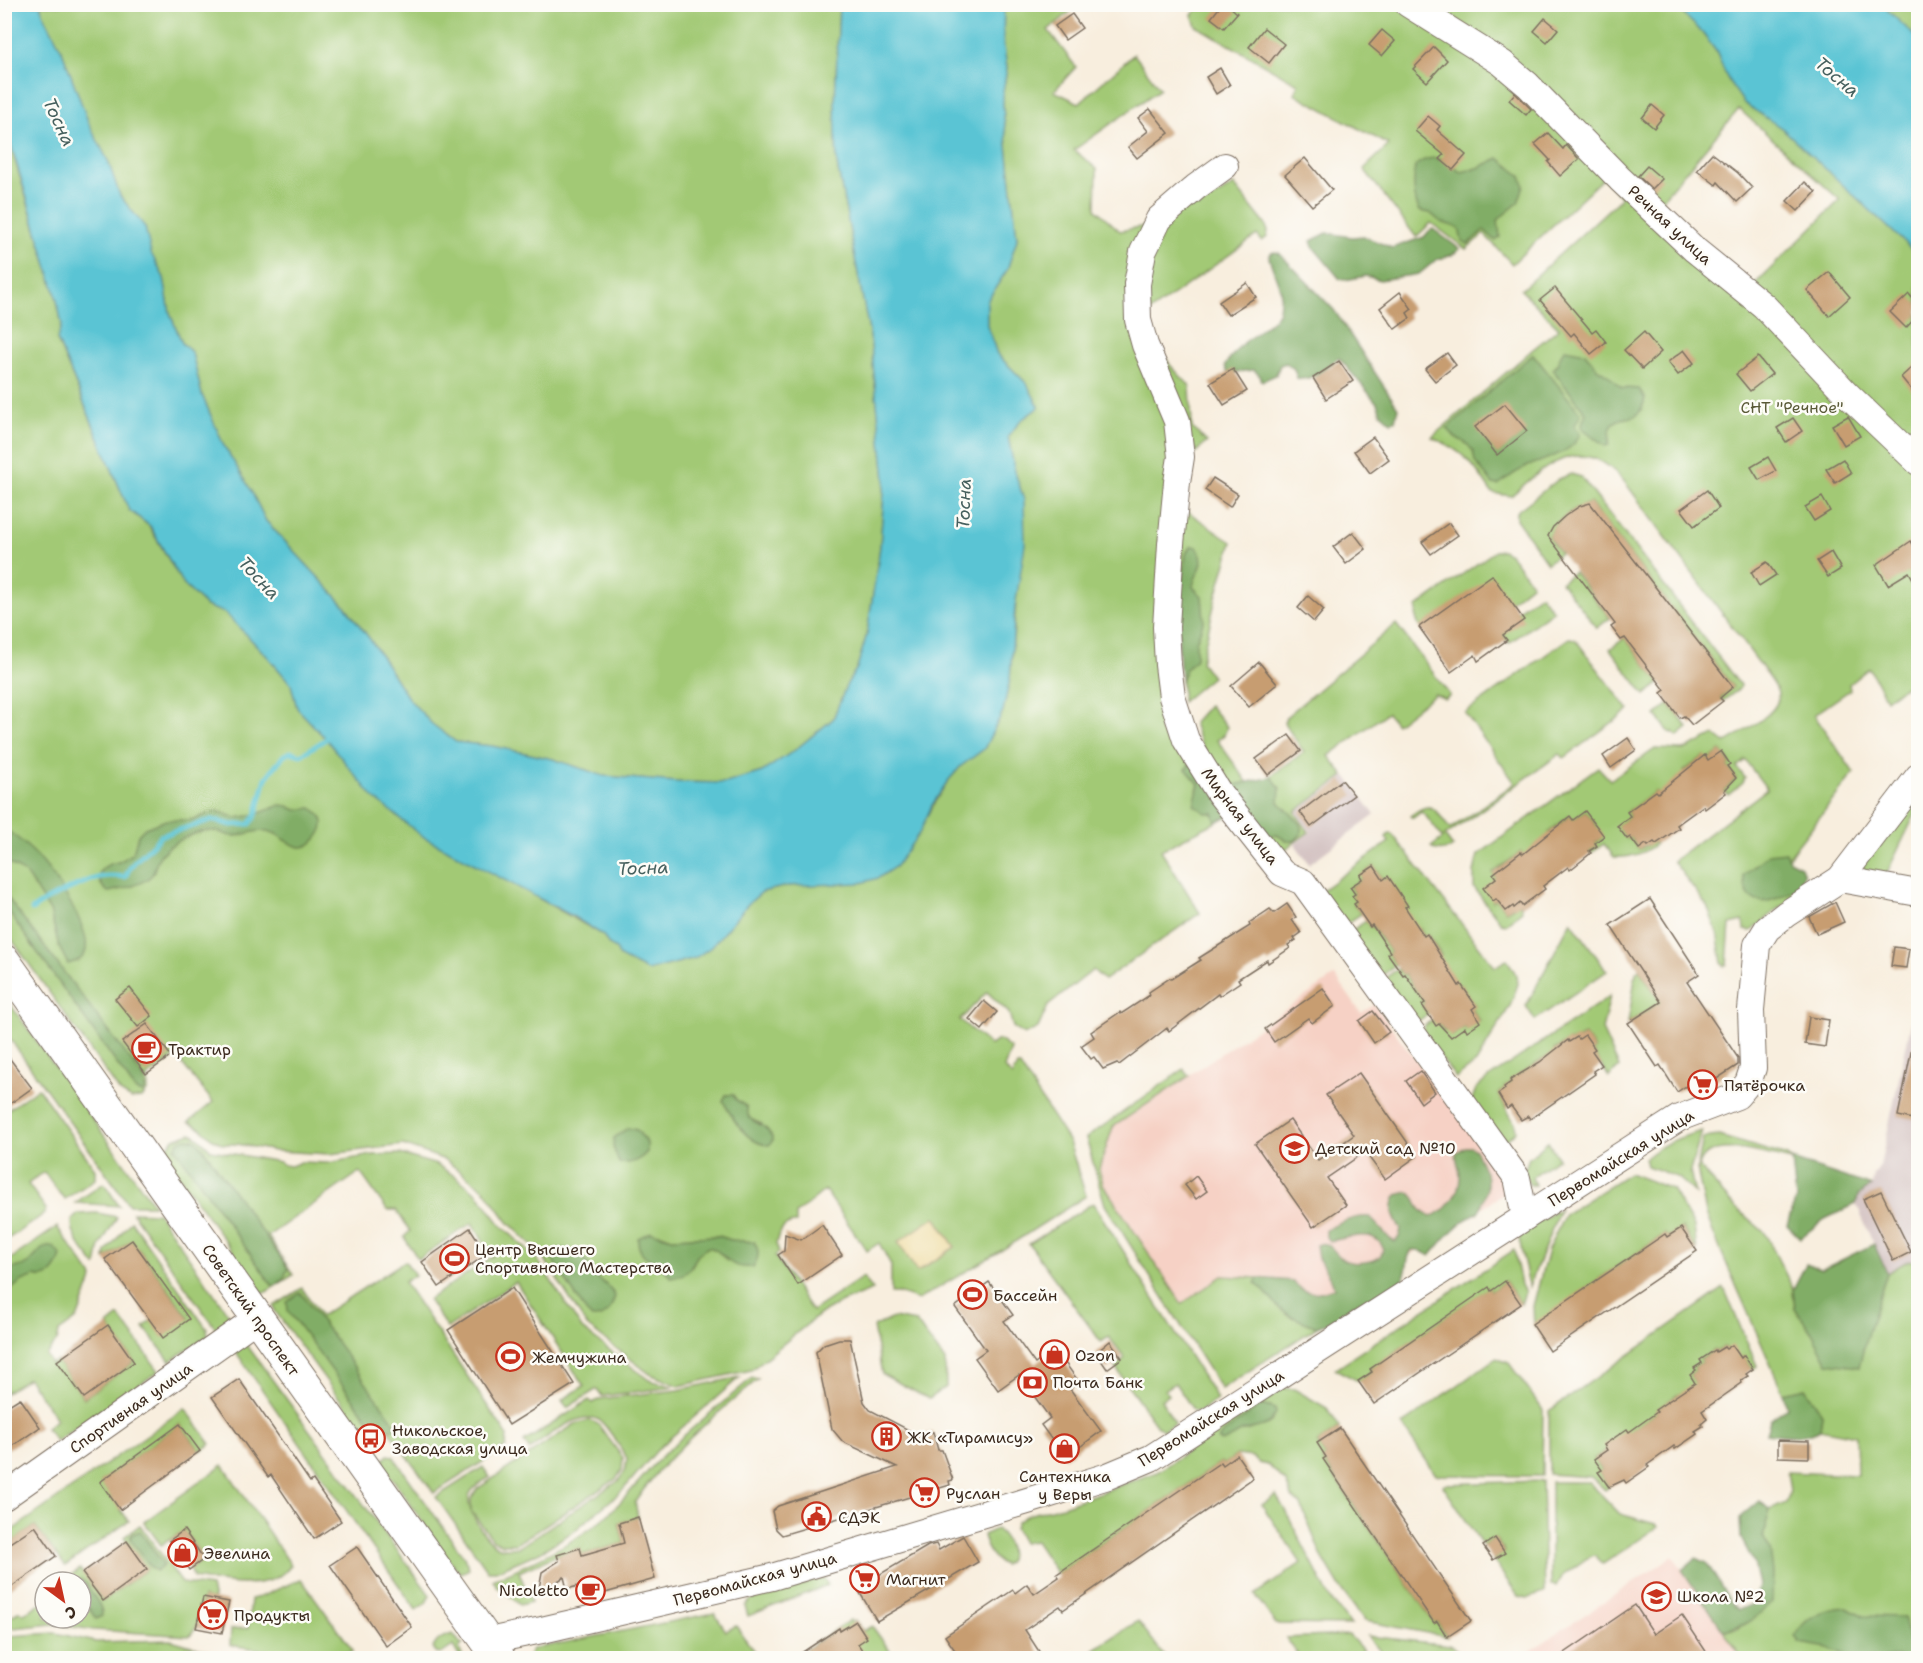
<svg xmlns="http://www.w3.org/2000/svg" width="1923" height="1663" viewBox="0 0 1923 1663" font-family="'Shantell Sans',sans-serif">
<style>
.built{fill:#f6d1c5}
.industrial{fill:#d1bfbf}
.green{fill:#a2c975;stroke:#6e7a4a;stroke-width:1.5;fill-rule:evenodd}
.forest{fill:#81ad66;stroke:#5e6c42;stroke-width:1.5}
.sand{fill:#eeda9e;stroke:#94825e;stroke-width:1.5}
.water{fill:#5ac4d4;stroke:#4a7779;stroke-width:1.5}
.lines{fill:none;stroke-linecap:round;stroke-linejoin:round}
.stream{stroke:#5ac4d4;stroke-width:5}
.building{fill:#c79d71}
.minor-casing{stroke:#7d6f61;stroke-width:28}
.major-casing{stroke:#7d6f61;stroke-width:34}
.minor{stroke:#fff;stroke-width:26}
.major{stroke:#fff;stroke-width:32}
.labels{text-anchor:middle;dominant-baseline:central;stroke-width:5;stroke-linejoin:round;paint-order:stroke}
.street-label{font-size:16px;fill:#3b2a1e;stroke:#fdfcf7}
.park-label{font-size:16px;fill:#5a5a38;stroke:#fdfcf7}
.poi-label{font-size:16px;fill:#3b2a1e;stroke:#fdfcf7;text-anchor:start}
.water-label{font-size:18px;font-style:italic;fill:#46605e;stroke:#fdfcf7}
</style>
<rect width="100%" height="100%" fill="#fdfcf7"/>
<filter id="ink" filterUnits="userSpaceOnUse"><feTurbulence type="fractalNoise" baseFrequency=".0167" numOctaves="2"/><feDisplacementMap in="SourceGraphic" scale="12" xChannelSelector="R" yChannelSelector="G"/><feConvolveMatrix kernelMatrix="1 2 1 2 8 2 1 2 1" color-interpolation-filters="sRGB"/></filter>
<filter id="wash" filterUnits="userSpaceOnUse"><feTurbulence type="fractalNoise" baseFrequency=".008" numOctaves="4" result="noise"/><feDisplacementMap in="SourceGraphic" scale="24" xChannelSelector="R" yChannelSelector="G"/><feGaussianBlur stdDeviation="1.35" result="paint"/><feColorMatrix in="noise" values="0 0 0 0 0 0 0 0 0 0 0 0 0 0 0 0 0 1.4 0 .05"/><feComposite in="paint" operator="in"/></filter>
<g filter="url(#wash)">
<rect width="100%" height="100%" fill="#f8eede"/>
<g class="built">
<path d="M1335,976L1361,1013L1374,1005L1499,1169L1506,1192L1312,1319L1222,1276L1182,1304L1103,1184L1099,1169L1113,1127Z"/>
<path d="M1673,1556L1742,1658H1520Z"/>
</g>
<g class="industrial">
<path d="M1346,776L1375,815L1309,864L1295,844L1311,832L1296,812Z"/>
<path d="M1918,992V1264L1909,1260L1887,1273L1856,1204L1858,1196L1872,1186L1874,1175L1880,1166Z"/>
</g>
<g class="green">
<path d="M1202,4L1674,5L1700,30L1716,51L1728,80L1744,103L1783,129L1918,255V678L1886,699L1869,668L1849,684L1850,690L1814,715L1854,773L1776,873L1784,886L1797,894L1751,931L1744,930L1743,921L1730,924L1727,964L1724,966L1722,964L1717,932L1707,906L1673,861L1767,789L1745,760L1737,767L1745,778L1743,783L1728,795L1724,791L1736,778L1727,766L1730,763L1721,751L1708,760L1704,756L1684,771L1685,773L1659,795L1656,791L1627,812L1630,816L1618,826L1627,839L1630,837L1639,849L1654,842L1656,844C1643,854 1631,858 1614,857L1604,844L1591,853L1589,851L1596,846L1595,843L1601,838L1595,824L1585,811L1573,820L1569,816L1549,832L1550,834L1525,857L1521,852L1493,873L1496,878L1493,901L1496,899L1506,911L1520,903L1522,911L1506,924L1501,923L1474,888V872L1478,855L1598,767L1610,780L1655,749L1684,750L1714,735L1725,743C1739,734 1774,716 1778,700C1780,690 1772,682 1767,674L1627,485C1586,432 1550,461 1511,496L1492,493C1472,462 1466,453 1432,437L1533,349L1559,328L1521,290L1621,198L1603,178L1512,264L1484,234L1466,249L1431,223L1416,237L1364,169L1389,145L1295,94L1298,84L1196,26L1192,15ZM1739,109L1840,200L1752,287L1658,204Z"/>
<path d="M40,5H839L835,104L837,164L870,336L885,479L880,547L867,634L857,668L847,684L833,719L795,750L762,772L726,783L676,782L604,776L553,759L492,746L456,742L432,724L408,698L372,642L345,606L266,521L248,485L224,446L202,395L192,353L182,343L170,313L164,278L150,253L145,227L120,196L108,161L89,124L62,51L43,13Z"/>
<path d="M1004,5H1079L1048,30L1076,67L1054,91L1079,103L1134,54L1160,89L1074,150L1097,169L1096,209L1120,231L1145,226L1130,295L1175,431L1168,715L1159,726L1161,733L1167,737L1174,735L1199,784L1197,790L1213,813L1216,822L1161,850L1200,913L1104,980L1093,970L1048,1006L1038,1028L1024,1035L1013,1027L1009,1013L987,992L960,1020L990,1045L999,1040L1011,1049L1004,1068L1012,1076L1017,1066H1020L1069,1142L1086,1196L1002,1250L918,1300L898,1293H891V1265L879,1243L867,1251L825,1190L796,1214V1223C783,1223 778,1233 776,1244L779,1252L775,1256L812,1311L863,1277L873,1290L842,1302L820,1314L751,1370L679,1386L650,1374L587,1326L542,1255L508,1222L485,1190L445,1160L403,1145L330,1154L275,1151L237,1144H223L211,1138L201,1128L189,1122L213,1102L176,1056L147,1077L148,1090L142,1098L131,1099L120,1092L5,930L4,125L56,295L62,325L57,340L129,510L149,526L183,584L206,606L225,613L268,657L291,684L297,708L326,739L476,865L485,868L603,935L609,945L616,949L620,957L647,971L695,958L711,947L748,904L762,892L787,886L878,878L896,866L947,782L961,766L984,749L1003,711L1010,679L1024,500L1015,472L1008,437L1020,421L1039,407L1027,384L997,354L987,325V301L1007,270L1017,239L1003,108V92L1007,68L1003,40ZM726,1095H733L750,1119L762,1124L757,1141C741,1134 731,1116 723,1101ZM659,1233L672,1238L719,1236L731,1240L754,1242L727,1261L717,1250L709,1247C699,1251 696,1256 692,1267L671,1276L660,1266Z"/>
<path d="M1882,5H1918V39Z"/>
<path d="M1234,185L1265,224L1268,231L1267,237L1262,241L1257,235L1144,316L1170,365L1190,386L1192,428L1207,442L1196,452L1155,359L1141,320L1140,306L1148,256L1161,223L1187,201L1199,207Z"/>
<path d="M1571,474L1581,477L1740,685L1739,689L1723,701L1720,698L1733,687L1590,503C1573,508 1556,520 1548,536L1560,553L1547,563L1516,519V512L1559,479Z"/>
<path d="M1181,507L1232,542L1216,597L1201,662L1212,677L1182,702Z"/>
<path d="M1502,550L1510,554L1532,584L1511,601L1419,627L1416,618L1417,607L1495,551Z"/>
<path d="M1574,572L1610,618L1597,628L1561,582Z"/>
<path d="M1540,594L1553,611L1509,643L1503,635L1517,611Z"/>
<path d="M1396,624L1450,695L1445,699L1435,694L1396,724L1387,713L1329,756L1344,776L1295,812L1309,832L1277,855L1236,801L1304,752L1284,723L1286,717Z"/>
<path d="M1569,638L1575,639L1629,710L1564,758L1560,754L1445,836L1453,847C1445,850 1438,853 1431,847L1443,838L1425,815L1421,812L1413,818L1410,816C1434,797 1435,811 1450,829L1515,783L1465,713Z"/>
<path d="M1625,638L1660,683L1645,695L1610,649Z"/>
<path d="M1669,704L1688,728L1677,737L1673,732L1670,733L1656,715Z"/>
<path d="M1209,705L1227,727L1224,735L1217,740L1251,787L1233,800L1203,750L1193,723Z"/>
<path d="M1918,763V808L1885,877L1856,870Z"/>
<path d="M1390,833L1393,835L1495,967L1507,959L1517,976L1518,984L1510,1006L1476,1063L1456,1078L1423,1034L1424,1026L1432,1020L1439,1024L1444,1031L1447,1030L1452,1036L1465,1027L1467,1030L1480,1021L1472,1009L1475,1005L1461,985L1459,986L1437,959L1441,955L1427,934L1424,936L1420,929L1417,930L1403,909L1407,906L1388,877L1383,880L1374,866L1361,875L1362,879L1350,887L1355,894L1353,896L1357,902L1354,904L1361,914L1343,926L1318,893L1389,842L1386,837Z"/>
<path d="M1366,921L1370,927L1372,926L1390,952L1388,954L1396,965L1380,977L1348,933Z"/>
<path d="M1571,921L1607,971L1535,1020L1526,1006Z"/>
<path d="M1398,969L1403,975L1405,974L1425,1003L1422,1005L1428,1014L1414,1024L1387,985L1388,976Z"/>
<path d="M1639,969L1661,1002L1628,1023L1636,972Z"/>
<path d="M1610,996L1602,1030L1619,1067L1609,1077L1592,1051L1595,1049L1585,1035L1569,1042L1568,1041L1554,1050L1555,1052L1510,1080L1511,1082L1504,1087L1505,1089L1498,1094L1515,1124L1516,1131L1506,1140L1500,1142L1471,1102L1476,1089L1487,1079Z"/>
<path d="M5,997L154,1205H129L5,1032Z"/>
<path d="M1184,1069L1189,1076L1113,1127L1099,1169L1103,1184L1182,1304L1222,1276L1258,1278L1256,1283C1268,1292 1276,1309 1290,1316C1299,1320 1308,1323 1317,1327L1221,1389L1105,1205L1086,1138Z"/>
<path d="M38,1088L95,1169V1179L65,1199L60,1194L44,1172L28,1184L46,1209L44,1214L5,1241V1112Z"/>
<path d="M1702,1131L1690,1171L1695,1194L1679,1178L1647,1166L1645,1158C1663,1143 1680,1137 1702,1131Z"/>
<path d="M191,1133L199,1138L211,1150L280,1162L284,1165L291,1166L301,1162L328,1163L372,1155L400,1154L437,1165L455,1176L478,1194L501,1225L537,1259L582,1329L649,1380L674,1387L602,1396L597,1389L567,1408L562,1400L584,1386L516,1282L447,1328L428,1300L493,1256L472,1223L418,1259L404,1237L410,1231L396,1210H387L360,1172L268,1236L293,1275L263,1294L166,1158V1149L174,1139Z"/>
<path d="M1719,1136L1787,1156L1792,1160C1769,1156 1705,1133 1699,1167L1735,1207L1765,1233L1793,1289L1795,1308L1812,1333L1859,1367L1865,1342L1887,1273L1909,1260L1918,1264V1658H1742L1723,1630L1737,1629L1752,1620L1770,1550L1763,1536L1770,1510L1786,1503L1790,1491L1787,1472L1857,1475L1856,1436L1820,1429L1822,1414L1805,1388L1783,1393L1714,1235L1706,1213L1697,1169L1703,1138Z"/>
<path d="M1548,1142L1558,1158L1532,1177L1535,1185H1530L1523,1173L1529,1158Z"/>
<path d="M1629,1173L1672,1189L1694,1227L1697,1251L1682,1228L1667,1237L1665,1234L1590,1285L1534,1327L1533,1306L1548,1250L1565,1214Z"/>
<path d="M104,1183L119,1206L75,1203Z"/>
<path d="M1093,1203L1217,1399L1198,1412L1194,1411L1175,1383L1165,1390L1168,1395L1161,1400L1175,1423L1163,1430L1157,1426L1115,1367L1125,1358L1109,1337L1101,1342L1029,1244Z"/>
<path d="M1560,1209L1529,1287L1518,1233Z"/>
<path d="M132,1212L158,1213L233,1321L218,1332Z"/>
<path d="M97,1213L117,1217L100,1246L96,1266C85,1251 71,1239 72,1220L78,1214Z"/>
<path d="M131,1221L207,1329L208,1336L170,1361L144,1327L151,1321L189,1318L132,1240L105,1259L106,1252Z"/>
<path d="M57,1227L93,1277L77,1319L59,1332L57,1341L46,1355L51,1364L57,1361L84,1398L134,1362L108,1325L119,1316L159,1371L56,1441L46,1428L57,1419L28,1378L5,1393V1263Z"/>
<path d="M1514,1250L1521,1285L1525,1292L1521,1304L1505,1281L1491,1291L1489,1288L1370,1369L1372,1372L1358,1381L1335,1369Z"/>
<path d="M405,1261L415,1275L404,1282L507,1435L506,1447L434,1493L385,1425L365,1424L355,1420L275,1311L274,1306L302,1288L321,1316Z"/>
<path d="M1724,1288L1757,1366L1753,1369L1744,1356L1741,1358L1724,1347L1716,1352L1714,1350L1700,1360L1702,1363L1694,1368L1696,1370L1690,1375L1698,1387L1677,1395L1656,1410L1657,1412L1594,1459L1602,1470L1599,1473L1609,1487L1605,1490L1591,1477L1549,1474V1411Z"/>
<path d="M893,1318L916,1322L945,1361L946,1387L929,1399L882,1374L873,1327Z"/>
<path d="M244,1341L430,1595L426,1603L416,1610L233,1348Z"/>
<path d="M1496,1358L1509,1363L1543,1410L1542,1476L1436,1475L1402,1425Z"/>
<path d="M740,1377L660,1447L622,1491L574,1531L540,1552L496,1571H488L436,1497L483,1467L490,1477C482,1482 472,1487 469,1496C466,1510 487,1543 500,1547C505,1549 513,1548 519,1547L618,1481L625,1471L627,1458C621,1449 607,1425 599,1420C579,1409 545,1439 529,1450L524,1442L589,1400L593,1403L599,1399L678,1390Z"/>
<path d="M752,1378L758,1379C715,1416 666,1454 635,1502L638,1517L619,1523L624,1543L582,1555L580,1548L557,1555L519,1572L531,1602L520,1605L497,1586L493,1580C530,1563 566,1547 598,1523C625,1502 644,1473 668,1450C695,1425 724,1402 752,1378Z"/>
<path d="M1283,1388L1294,1389L1327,1408L1340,1428L1317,1443L1326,1457L1323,1460L1434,1623L1437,1621L1447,1637L1365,1621L1343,1592L1321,1555L1301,1505L1292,1497L1286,1482L1268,1465L1259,1463L1252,1457L1237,1455L1223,1465L1221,1462L1057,1574L1035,1541L1023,1543L1015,1528L1017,1522L1027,1515L1063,1506L1157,1472L1259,1402ZM1262,1405L1271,1407L1272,1421L1268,1424L1242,1432L1234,1425Z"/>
<path d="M185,1408L211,1444L200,1451L180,1424L101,1482L129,1521L65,1566L35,1526L5,1547L4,1536Z"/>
<path d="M589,1420L598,1424L623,1458L622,1470L616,1479L516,1544H502L493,1540L471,1511V1499L477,1489L575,1424Z"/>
<path d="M388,1455L393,1456L468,1563L469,1569L461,1573L449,1560L393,1479L385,1474L381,1463Z"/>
<path d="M223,1465L291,1565C273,1593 222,1583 194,1578L189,1570L204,1559L184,1531L161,1545L144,1522Z"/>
<path d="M1542,1481L1545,1593L1528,1598L1518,1596L1493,1560L1505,1552L1495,1538L1483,1546L1443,1486L1444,1484Z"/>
<path d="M1551,1482H1589L1620,1514L1655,1524L1658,1527L1603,1564L1595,1555L1590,1556L1561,1577L1556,1586L1551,1585Z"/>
<path d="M1276,1495L1286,1512L1331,1600L1351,1625L1276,1624L1255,1595L1301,1563L1262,1505Z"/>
<path d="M140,1525L182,1583L211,1587L214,1600L203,1597L196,1628L190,1636L94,1630L52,1624L14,1628L5,1626L4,1620L20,1611L24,1614L45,1600V1618H81V1582H60L80,1569L103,1601L147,1569L124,1537Z"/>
<path d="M996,1529C1005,1536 1012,1549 1009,1560L1004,1565C992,1560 985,1546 983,1535Z"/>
<path d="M824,1578L828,1585L748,1616L745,1606L751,1600Z"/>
<path d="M301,1579L353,1650L352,1652H276L230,1645L231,1629L248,1628L251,1599L260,1597Z"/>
<path d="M714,1613L726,1631L736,1626L758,1657L755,1658H527L532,1649Z"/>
<path d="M850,1620L852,1622L855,1620L863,1631L872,1626L895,1658H793Z"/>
<path d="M1138,1621L1166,1658H1091L1093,1650Z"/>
<path d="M55,1633L96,1642L171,1640L219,1654L248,1658H15L5,1644V1639L9,1636Z"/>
<path d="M453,1634L460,1643L463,1644L459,1648L463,1658H460L453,1646L441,1654L436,1653L433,1648C437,1639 444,1636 453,1634Z"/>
<path d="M1349,1635L1370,1658H1300L1286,1638Z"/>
<path d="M1367,1636L1450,1645L1463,1655L1465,1658H1420L1418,1656L1415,1658H1386Z"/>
</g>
<g class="forest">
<path d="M1499,158L1521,176L1524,185L1518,203L1501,217L1498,221L1500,237L1496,241L1484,230L1468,244L1462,241L1459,228L1441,222L1430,213L1420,211C1412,199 1414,180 1415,166C1425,157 1437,156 1449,163C1454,166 1456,170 1461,172L1478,168Z"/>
<path d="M1433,229L1460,249L1452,255L1436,260L1419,274L1380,280L1366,276L1345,280L1340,279L1313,247L1311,241L1327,233L1352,237L1363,236L1392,248L1424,237L1429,231Z"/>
<path d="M1275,252L1279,253L1334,310L1398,408L1395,421L1391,422L1381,413L1377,403L1339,358C1327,366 1311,383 1297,378L1294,369L1286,363L1280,365L1276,375L1262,381L1260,376L1254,370L1229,373L1226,370L1225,365L1240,346L1274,319L1279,311L1281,291L1269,258L1271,253Z"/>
<path d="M1565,349L1585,353L1598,369L1608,375L1622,388L1639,389L1645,398C1639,428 1623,411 1612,425C1609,429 1610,439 1609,445L1605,446L1581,427L1586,413L1553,370C1559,364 1559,355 1565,349Z"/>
<path d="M1533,354L1581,414L1575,425L1576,429L1580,432C1578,451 1545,459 1531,465C1520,469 1507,478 1498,485L1493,484L1475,462L1473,451L1467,444L1455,437L1447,428Z"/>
<path d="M1192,546L1197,547C1209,568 1195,569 1193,587L1202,596L1204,620L1196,642V659L1186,669L1181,680C1178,643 1176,608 1184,571C1186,561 1183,552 1192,546Z"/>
<path d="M1191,763L1231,815L1216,822L1213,813H1206L1194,805L1199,784L1186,769Z"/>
<path d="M1272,777L1280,788L1279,802L1301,824V834L1295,841H1287L1277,835L1263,837L1229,791L1230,786Z"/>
<path d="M280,805L288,806L296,810L312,808C317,812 322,816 323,822C324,833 311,848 300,847C288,845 279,832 267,831C257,829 246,835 235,836C228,837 221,831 213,831C196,830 166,844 158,859C155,865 155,871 151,876C140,886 122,889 108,892C98,884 94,872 108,865C112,863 117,863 121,861C126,858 129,855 133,853L138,835L145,828L166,820H187L196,819L208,813L218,811L236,818L255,815Z"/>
<path d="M4,828C17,837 29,847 39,858C53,874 97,935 84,955C81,961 74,962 68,964L59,947L50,911L25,873L5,861Z"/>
<path d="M1786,852L1789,860L1801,866L1804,874L1797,889C1773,901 1747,915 1743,876L1768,854Z"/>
<path d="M4,893L144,1078L145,1090L143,1093L136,1091L5,907Z"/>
<path d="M726,1095H733L736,1100L747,1107C746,1127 766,1118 773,1140L769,1145C747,1145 732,1117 723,1101Z"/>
<path d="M628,1128L637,1130L647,1143V1152C639,1161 631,1164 619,1163L613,1147L614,1138Z"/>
<path d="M187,1138L196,1140L203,1148L288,1268L283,1280L275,1286L272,1285L175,1148L179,1141Z"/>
<path d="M1465,1147H1471L1476,1151L1487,1178V1189L1481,1207L1478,1212L1462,1222L1447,1236L1430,1256L1419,1250H1412C1404,1260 1410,1270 1402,1280C1389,1296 1372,1295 1357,1303C1343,1311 1332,1322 1317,1327C1304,1321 1288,1317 1278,1307C1270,1299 1265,1290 1255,1283L1258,1278L1293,1281C1303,1296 1318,1294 1334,1288L1332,1281L1318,1258L1316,1245C1331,1238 1334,1256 1346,1261C1351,1263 1359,1263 1365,1262C1387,1261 1389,1241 1368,1236C1357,1234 1341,1239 1330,1241L1326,1236V1230C1337,1224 1357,1215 1370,1217L1390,1239L1395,1242L1399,1237L1401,1229C1393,1218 1389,1208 1397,1195L1408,1192C1420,1198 1414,1210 1430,1216C1446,1214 1460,1192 1460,1177C1460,1169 1456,1161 1456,1153Z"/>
<path d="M1792,1160L1872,1186L1858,1195L1856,1204L1825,1219L1800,1238L1787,1225L1796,1199Z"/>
<path d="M651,1232L672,1238L719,1236L731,1240L754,1242C760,1251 759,1258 753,1267C724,1269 730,1254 709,1247C689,1255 697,1276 671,1277C668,1273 664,1269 660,1266C649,1259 637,1255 638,1238Z"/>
<path d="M1874,1244L1887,1273L1865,1342L1859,1367L1828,1363L1812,1333L1795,1308L1793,1289L1806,1264L1821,1270Z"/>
<path d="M47,1247H53L61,1255C58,1268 49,1281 35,1276L22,1281L5,1294V1271L28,1264L42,1249Z"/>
<path d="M556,1249C586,1248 582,1260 598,1278C605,1284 611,1288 615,1296C611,1310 607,1318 592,1318L586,1312L551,1257Z"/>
<path d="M300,1293L304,1297L397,1426L396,1428L389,1430L385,1424L367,1418L288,1311L287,1302Z"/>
<path d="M1805,1388L1822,1414L1820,1429C1803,1439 1786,1435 1766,1433L1770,1420L1787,1407L1783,1393Z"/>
<path d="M1262,1405L1275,1409L1276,1413C1268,1429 1258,1426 1243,1431C1236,1434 1229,1440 1221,1442L1218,1440L1223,1433Z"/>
<path d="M1760,1501L1770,1510L1763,1536L1770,1550L1773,1572L1772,1602C1756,1617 1746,1628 1723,1630L1682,1570L1696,1558L1707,1563L1729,1600L1739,1610L1755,1603L1759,1585L1754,1563L1741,1538L1740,1518Z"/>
<path d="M140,1531L164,1565L157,1571L152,1569L130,1539L132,1534Z"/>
<path d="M80,1579L87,1584C91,1595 103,1604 102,1616L96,1619L81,1597V1582H69Z"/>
<path d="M1847,1607L1864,1616L1904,1617L1910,1644L1918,1658H1854L1828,1648L1800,1643L1795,1636C1806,1615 1824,1609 1847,1607Z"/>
</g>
<path class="sand" d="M935,1217L955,1247L917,1272L898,1242Z"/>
<g class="water">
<path d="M4,5H40L43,13L62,51L89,124L108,161L120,196L145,227L151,253L164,278L170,313L182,343L192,353L202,395L224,446L248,485L266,521L345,606L372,642L408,698L432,724L456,742L492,746L553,759L604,776L676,782L726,783L762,772L795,750L833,719L847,684L857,668L867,634L880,547L885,479L870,336L837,164L835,104L839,5H1004L1003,40L1007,68L1003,92V108L1017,239L1007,270L987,301V325L997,354L1027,384L1039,407L1020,421L1008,437L1015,472L1024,500L1025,544L1015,607L1010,679L1003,711L984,749L961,766L947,782L932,805L920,832L896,866L878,878L861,883L787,886L762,892L748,904L711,947L695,958L647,971L620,957L616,949L609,945L603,935L574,917L422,836L373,797L326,739L297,708L291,684L268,657L225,613L206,606L183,584L150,526L129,510L57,339L62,325L56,295L5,125Z"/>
<path d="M1674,5H1882L1918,39V255L1783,129L1744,103L1728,80L1716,51L1700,30Z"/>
</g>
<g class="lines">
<path class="stream" d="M32,910C45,899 84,881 101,877C109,875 117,876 125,877C132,859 150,851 160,836L212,820L232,825L250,824L256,815L266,778L284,755L291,752L301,755L326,739"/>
</g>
<g id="blocks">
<g class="building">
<path d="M1222,4H1227L1237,13L1224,28L1211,18Z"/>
<path d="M1072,14L1082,28L1065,40L1055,26Z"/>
<path d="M1545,18L1558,29L1547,42L1534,31Z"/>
<path d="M1264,28L1284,44L1269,63L1249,47Z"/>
<path d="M1382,30L1395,41L1382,56L1369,45Z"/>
<path d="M1434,47L1447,60L1427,82L1413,69Z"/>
<path d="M1220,68L1230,85L1216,94L1206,77Z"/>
<path d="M1515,93L1531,109L1526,115L1509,100Z"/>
<path d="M1652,105L1664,115L1654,128L1642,118Z"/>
<path d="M1150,109L1169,133L1137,158L1128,147L1148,131L1138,118Z"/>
<path d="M1428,116L1440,126L1437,130L1466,155L1453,170L1440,159L1444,155L1415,131Z"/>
<path d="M1548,133L1563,149L1566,145L1579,159L1560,176L1548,162L1550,160L1535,144Z"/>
<path d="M1712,153L1738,173L1752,188L1737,202L1718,182L1716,185L1697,170Z"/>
<path d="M1305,158L1332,190L1312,206L1285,175Z"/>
<path d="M1647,166L1662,179L1652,189L1638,176Z"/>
<path d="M1805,182L1816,192L1798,211L1787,201Z"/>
<path d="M1829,272L1850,297L1829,316L1807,290Z"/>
<path d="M1247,283L1256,297L1228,315L1219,302Z"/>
<path d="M1555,288L1592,332L1596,329L1606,342L1591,354L1574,333L1571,336L1540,300Z"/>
<path d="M1400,292L1412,309L1407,313L1410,318L1395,329L1380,308Z"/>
<path d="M1909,294L1918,305V315L1906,328L1890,312Z"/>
<path d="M1644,332L1661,352L1642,369L1624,350Z"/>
<path d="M1684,350L1694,363L1678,375L1668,362Z"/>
<path d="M1447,353L1456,365L1435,381L1425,369Z"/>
<path d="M1758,357L1772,374L1750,391L1736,374Z"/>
<path d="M1339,361L1353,381L1326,399L1313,378Z"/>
<path d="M1918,362V398L1901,377Z"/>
<path d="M1233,369L1247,391L1224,405L1210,383Z"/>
<path d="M1505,404L1527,431L1497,455L1475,427Z"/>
<path d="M1848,416L1860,436L1844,445L1832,425Z"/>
<path d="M1793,418L1802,431L1786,442L1777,428Z"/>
<path d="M1373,437L1389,459L1370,473L1354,451Z"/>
<path d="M1768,457L1776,471L1759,480L1751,467Z"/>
<path d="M1843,459L1851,473L1835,483L1826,469Z"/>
<path d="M1213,478L1238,494L1230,507L1205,490Z"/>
<path d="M1707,490L1719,508L1694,526L1681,509Z"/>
<path d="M1822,497L1830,511L1814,521L1805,507Z"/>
<path d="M1590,503L1733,687L1720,698L1723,701L1692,725L1684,716L1680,718L1661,693L1665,690L1625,638L1621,640L1611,627L1615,624L1548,536L1553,527L1565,516L1580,506Z"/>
<path d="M1449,523L1458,535L1431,554L1422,542Z"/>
<path d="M1353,532L1366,549L1346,564L1333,547Z"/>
<path d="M1911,541L1918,554V588L1909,572L1888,585L1876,565Z"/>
<path d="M1831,552L1841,569L1828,577L1817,561Z"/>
<path d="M1767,562L1776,575L1759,586L1751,572Z"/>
<path d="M1492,575L1524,620L1503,635L1507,640L1478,661L1475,655L1451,672L1419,627Z"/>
<path d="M1308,596L1324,610L1314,622L1298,608Z"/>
<path d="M1259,662L1277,684L1249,707L1231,686Z"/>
<path d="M1289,735L1301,751L1268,775L1256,759Z"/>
<path d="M1628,738L1636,750L1611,768L1603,756Z"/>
<path d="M1721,751L1730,764L1727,766L1736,778L1724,791L1726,793L1705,809L1703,806L1677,825L1679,828L1656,844L1654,842L1648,846L1646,844L1639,849L1630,837L1627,839L1617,826L1630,816L1627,812L1656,791L1658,793L1705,755L1708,760Z"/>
<path d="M1342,780L1354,795L1311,827L1300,812Z"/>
<path d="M1585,811L1604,836L1595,843L1597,846L1589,851L1591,853L1570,870L1568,867L1543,886L1545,889L1522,906L1520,903L1514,908L1513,906L1506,911L1496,899L1493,901L1483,888L1496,878L1493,874L1521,852L1523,854L1570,816L1573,820Z"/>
<path d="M1374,866L1383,880L1388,876L1408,906L1405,907L1424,936L1427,934L1459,986L1461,984L1476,1006L1472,1009L1480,1022L1467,1031L1465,1027L1451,1037L1439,1024L1436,1026L1422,1005L1425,1003L1405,974L1403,975L1388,954L1390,952L1372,925L1370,927L1354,904L1357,902L1352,896L1355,894L1350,887L1362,879L1360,875Z"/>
<path d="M1650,899L1699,974L1687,982L1738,1058V1065L1692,1095L1686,1086L1677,1092L1660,1065L1657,1067L1628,1023L1661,1002L1610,925Z"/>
<path d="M1835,902L1844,922L1817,934L1809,917Z"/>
<path d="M1287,904L1296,917L1292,920L1301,933L1294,938L1296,940L1288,945L1290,948L1268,963L1267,960L1238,979L1240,982L1219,996L1218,994L1169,1031L1167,1028L1119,1065L1117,1063L1103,1069L1094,1057L1091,1059L1081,1046L1094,1037L1091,1032L1120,1012L1121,1014L1150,995L1149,992L1170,978L1171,979L1201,960L1199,958L1250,926L1249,923L1270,909L1274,913Z"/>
<path d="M1894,947L1909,949L1906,968L1891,966Z"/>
<path d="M130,988L152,1016L138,1027L115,999Z"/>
<path d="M1323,988L1335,1006L1312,1023L1308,1018L1274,1042L1265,1029Z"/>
<path d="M984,1001L997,1012L982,1030L969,1019Z"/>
<path d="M1373,1011L1389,1032L1374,1043L1359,1021Z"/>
<path d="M1809,1017L1829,1020L1825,1047L1805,1044Z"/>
<path d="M147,1024L171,1056L146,1074L122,1042Z"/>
<path d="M1585,1035L1595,1049L1592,1051L1602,1065L1593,1071L1595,1074L1530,1119L1528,1116L1521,1120L1511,1106L1507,1109L1498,1094L1505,1089L1504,1087L1511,1082L1510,1080L1540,1062L1568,1040L1569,1042L1577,1037L1579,1039Z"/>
<path d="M1912,1048H1918V1120L1898,1116Z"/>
<path d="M4,1051L32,1088L4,1108Z"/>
<path d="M1420,1071L1435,1092L1421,1103L1406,1081Z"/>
<path d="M1359,1073L1417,1156L1385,1179L1365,1152L1327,1178L1346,1205L1313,1227L1255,1144L1290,1120L1318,1160L1354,1135L1326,1095Z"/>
<path d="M1196,1176L1207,1191L1196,1199L1185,1185Z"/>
<path d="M1881,1191L1911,1252L1893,1261L1863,1199Z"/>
<path d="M822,1225L842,1255L798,1285L778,1255L784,1251L785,1234L801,1240Z"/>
<path d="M470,1228L487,1254L439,1287L422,1262Z"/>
<path d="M1681,1228L1697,1251L1550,1351L1532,1324L1665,1234L1667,1237Z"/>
<path d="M132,1240L189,1319L163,1338L105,1259Z"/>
<path d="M1505,1281L1521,1304L1374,1404L1358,1381L1372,1372L1370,1369L1489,1287L1491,1291Z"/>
<path d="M989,1282L1013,1315L1004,1321L1035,1364L1055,1349L1079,1382L1070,1389L1101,1431L1065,1458L1041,1425L1050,1418L1019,1375L998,1390L975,1358L986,1350L955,1307Z"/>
<path d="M512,1288L574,1384L509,1425L448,1330Z"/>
<path d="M108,1325L134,1362L84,1398L57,1361Z"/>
<path d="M839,1339H850L864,1402L870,1410L920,1436L933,1432L938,1450H942L953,1480L949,1481L950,1485L782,1535L776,1529L772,1511L778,1506L897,1467L843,1442L832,1429L816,1352L824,1344Z"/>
<path d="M1110,1341L1122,1358L1107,1369L1096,1353Z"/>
<path d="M1732,1345L1741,1358L1744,1355L1753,1369L1746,1374L1748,1376L1741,1380L1742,1383L1702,1411L1707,1419L1701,1424L1703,1426L1695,1431L1697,1434L1675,1449L1674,1446L1647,1465L1649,1467L1626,1483L1624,1480L1609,1487L1598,1472L1602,1470L1594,1459L1607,1450L1604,1445L1627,1429L1629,1432L1657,1412L1655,1410L1695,1383L1690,1375L1696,1370L1694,1368L1702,1363L1700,1360L1715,1350L1716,1352L1724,1347L1726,1349Z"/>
<path d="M239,1379L310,1482L313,1480L341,1521L314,1539L271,1475L268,1477L212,1397Z"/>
<path d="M20,1398L40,1427L4,1452V1408Z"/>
<path d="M180,1424L200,1451L120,1510L100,1482Z"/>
<path d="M1340,1428L1471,1621L1447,1637L1437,1621L1434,1623L1323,1459L1326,1457L1317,1443Z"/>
<path d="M1778,1440L1809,1441V1458L1778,1457Z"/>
<path d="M1237,1455L1253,1478L1063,1610L1060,1606L1025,1630L1044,1659H961L945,1636L1013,1590L1015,1593L1027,1584L1034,1594L1059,1577L1057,1574L1133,1522L1221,1462L1223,1465Z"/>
<path d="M638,1517L655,1579L598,1595L596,1588L583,1591L582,1585L567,1589L564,1577L538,1594L542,1572L559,1561L557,1555L580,1548L582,1555L624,1543L619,1523Z"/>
<path d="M35,1526L56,1556L4,1592V1547Z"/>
<path d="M184,1530L204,1559L189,1570L169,1541Z"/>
<path d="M963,1536L978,1562L877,1621L855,1585L878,1572L879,1575L928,1546L936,1544L939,1550Z"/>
<path d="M1495,1538L1505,1553L1493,1560L1483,1546Z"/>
<path d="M127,1541L147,1569L103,1601L82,1573Z"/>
<path d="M357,1547L412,1627L386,1646L330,1565Z"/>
<path d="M203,1597L229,1602L222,1633L196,1628Z"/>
<path d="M1635,1605L1654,1634L1682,1615L1711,1659H1556Z"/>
<path d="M856,1621L867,1638L858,1644L868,1659H792L839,1628L840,1631Z"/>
</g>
</g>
</g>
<g filter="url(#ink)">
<use href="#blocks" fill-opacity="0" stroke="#7d6f61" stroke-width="1.5"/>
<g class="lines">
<defs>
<g id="minor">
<path d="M1408,4L1502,63L1528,85L1620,179L1695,250L1764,306L1847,394L1918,462"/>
<path d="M1225,166L1196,187L1159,219L1143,252L1137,284L1138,320L1145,345L1177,421L1181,457L1177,482L1171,544L1166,627L1168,665L1172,697L1186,740L1219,793L1282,873L1303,882L1517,1178L1525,1217"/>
<path d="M1840,879L1918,893"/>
<path d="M4,1497L257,1318"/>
<path d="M487,1644L498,1639L542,1630L772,1577L1034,1499L1108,1476L1151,1458L1679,1118L1737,1096L1748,1083L1753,1068L1751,1010L1757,945L1767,929L1786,914L1840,879L1918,777"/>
</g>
<path id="major" d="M4,961L499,1658"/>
</defs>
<use href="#minor" class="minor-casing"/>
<use href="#major" class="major-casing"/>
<use href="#minor" class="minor"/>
<use href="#major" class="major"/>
</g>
</g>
<defs>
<symbol id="cafe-ring" viewBox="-11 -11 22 22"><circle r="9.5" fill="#fdfcf7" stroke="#c8321e" stroke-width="1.5"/><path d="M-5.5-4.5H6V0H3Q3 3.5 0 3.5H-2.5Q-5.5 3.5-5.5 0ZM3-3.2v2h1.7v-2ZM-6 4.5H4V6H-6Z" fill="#c8321e"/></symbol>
<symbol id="supermarket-ring" viewBox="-11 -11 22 22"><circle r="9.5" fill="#fdfcf7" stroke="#c8321e" stroke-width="1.5"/><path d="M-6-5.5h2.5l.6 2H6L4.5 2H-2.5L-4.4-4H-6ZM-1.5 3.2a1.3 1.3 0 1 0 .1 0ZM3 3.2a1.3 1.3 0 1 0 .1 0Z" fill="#c8321e"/></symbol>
<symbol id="school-ring" viewBox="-11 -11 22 22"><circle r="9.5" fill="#fdfcf7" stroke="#c8321e" stroke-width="1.5"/><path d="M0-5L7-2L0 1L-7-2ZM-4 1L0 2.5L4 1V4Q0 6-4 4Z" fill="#c8321e"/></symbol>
<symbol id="stadium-ring" viewBox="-11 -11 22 22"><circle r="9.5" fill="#fdfcf7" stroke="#c8321e" stroke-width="1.5"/><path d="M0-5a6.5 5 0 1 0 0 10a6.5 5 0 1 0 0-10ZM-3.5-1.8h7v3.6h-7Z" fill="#c8321e"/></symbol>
<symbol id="shop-ring" viewBox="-11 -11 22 22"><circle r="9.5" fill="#fdfcf7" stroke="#c8321e" stroke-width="1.5"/><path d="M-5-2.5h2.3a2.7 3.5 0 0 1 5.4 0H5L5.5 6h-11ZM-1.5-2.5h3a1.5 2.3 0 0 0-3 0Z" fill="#c8321e"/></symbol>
<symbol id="bank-ring" viewBox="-11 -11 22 22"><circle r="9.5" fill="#fdfcf7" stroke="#c8321e" stroke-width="1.5"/><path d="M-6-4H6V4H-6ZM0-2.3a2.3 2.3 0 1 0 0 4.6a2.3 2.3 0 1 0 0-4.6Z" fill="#c8321e"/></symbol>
<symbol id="building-ring" viewBox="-11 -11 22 22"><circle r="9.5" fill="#fdfcf7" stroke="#c8321e" stroke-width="1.5"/><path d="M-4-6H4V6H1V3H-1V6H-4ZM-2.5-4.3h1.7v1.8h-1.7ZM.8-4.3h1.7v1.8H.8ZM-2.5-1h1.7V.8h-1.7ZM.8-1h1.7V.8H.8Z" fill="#c8321e"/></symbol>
<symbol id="bus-ring" viewBox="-11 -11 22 22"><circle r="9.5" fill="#fdfcf7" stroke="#c8321e" stroke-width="1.5"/><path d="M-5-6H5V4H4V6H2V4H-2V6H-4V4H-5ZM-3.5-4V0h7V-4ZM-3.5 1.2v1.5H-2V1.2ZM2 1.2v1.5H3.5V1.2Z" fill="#c8321e"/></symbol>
<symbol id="civic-ring" viewBox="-11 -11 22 22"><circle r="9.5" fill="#fdfcf7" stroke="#c8321e" stroke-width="1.5"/><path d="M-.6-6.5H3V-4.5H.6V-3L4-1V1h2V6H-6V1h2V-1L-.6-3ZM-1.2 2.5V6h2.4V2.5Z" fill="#c8321e"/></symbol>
</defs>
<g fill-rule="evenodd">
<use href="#cafe-ring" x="130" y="1032" width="33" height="33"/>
<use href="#supermarket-ring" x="1686" y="1068" width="33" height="33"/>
<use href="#school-ring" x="1278" y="1132" width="33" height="33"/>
<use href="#stadium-ring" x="438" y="1242" width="33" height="33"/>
<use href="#stadium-ring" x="956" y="1278" width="33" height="33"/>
<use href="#shop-ring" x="1038" y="1338" width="33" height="33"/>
<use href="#stadium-ring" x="494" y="1340" width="33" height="33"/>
<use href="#bank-ring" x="1016" y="1366" width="33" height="33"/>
<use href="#building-ring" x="870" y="1420" width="33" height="33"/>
<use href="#bus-ring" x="354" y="1422" width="33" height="33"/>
<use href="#shop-ring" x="1048" y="1432" width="33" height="33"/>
<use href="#supermarket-ring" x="908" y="1476" width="33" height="33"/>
<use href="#civic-ring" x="800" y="1500" width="33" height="33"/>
<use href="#shop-ring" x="166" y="1536" width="33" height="33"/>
<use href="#supermarket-ring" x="848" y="1562" width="33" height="33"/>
<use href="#cafe-ring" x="574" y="1574" width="33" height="33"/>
<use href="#school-ring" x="1640" y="1580" width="33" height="33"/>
<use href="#supermarket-ring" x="196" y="1598" width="33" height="33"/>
</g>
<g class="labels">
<g class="street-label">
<text transform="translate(1670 225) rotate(43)">Речная улица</text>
<text transform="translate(1240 816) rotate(53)">Мирная улица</text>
<text transform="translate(1621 1158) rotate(-32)">Первомайская улица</text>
<text transform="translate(251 1310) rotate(55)">Советский проспект</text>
<text transform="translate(131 1408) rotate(-35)">Спортивная улица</text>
<text transform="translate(1211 1418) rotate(-32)">Первомайская улица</text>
<text transform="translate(755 1579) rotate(-15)">Первомайская улица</text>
</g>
<g class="park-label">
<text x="1792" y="407">СНТ "Речное"</text>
</g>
<g class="poi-label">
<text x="168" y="1049">Трактир</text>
<text x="1724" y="1085">Пятёрочка</text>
<text x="1315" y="1148">Детский сад №10</text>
<text x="475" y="1249">Центр Высшего<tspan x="475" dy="18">Спортивного Мастерства</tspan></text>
<text x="993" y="1295">Бассейн</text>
<text x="1075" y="1355">Ozon</text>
<text x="532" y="1357">Жемчужина</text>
<text x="1053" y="1382">Почта Банк</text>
<text x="392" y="1430">Никольское,<tspan x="392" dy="18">Заводская улица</tspan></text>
<text x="907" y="1437">ЖК «Тирамису»</text>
<text x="1065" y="1476" text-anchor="middle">Сантехника<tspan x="1065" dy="18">у Веры</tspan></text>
<text x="946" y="1493">Руслан</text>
<text x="838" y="1517">СДЭК</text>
<text x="204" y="1553">Эвелина</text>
<text x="886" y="1579">Магнит</text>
<text x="569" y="1590" text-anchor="end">Nicoletto</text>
<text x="1677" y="1596">Школа №2</text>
<text x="234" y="1615">Продукты</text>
</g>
<g class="water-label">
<text transform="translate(1837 77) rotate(40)">Тосна</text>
<text transform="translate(59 122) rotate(65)">Тосна</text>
<text transform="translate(964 504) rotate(-88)">Тосна</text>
<text transform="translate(259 578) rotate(47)">Тосна</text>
<text transform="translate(643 868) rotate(-2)">Тосна</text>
</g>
</g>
<rect width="1923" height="1663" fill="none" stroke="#fdfcf7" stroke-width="24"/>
<g transform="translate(63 1600) rotate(147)"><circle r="28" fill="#fdfcf7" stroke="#afa8a0" stroke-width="1.5"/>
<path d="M0-4.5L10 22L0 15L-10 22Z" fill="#c8321e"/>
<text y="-9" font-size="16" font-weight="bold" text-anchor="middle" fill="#3b2a1e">С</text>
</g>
</svg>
